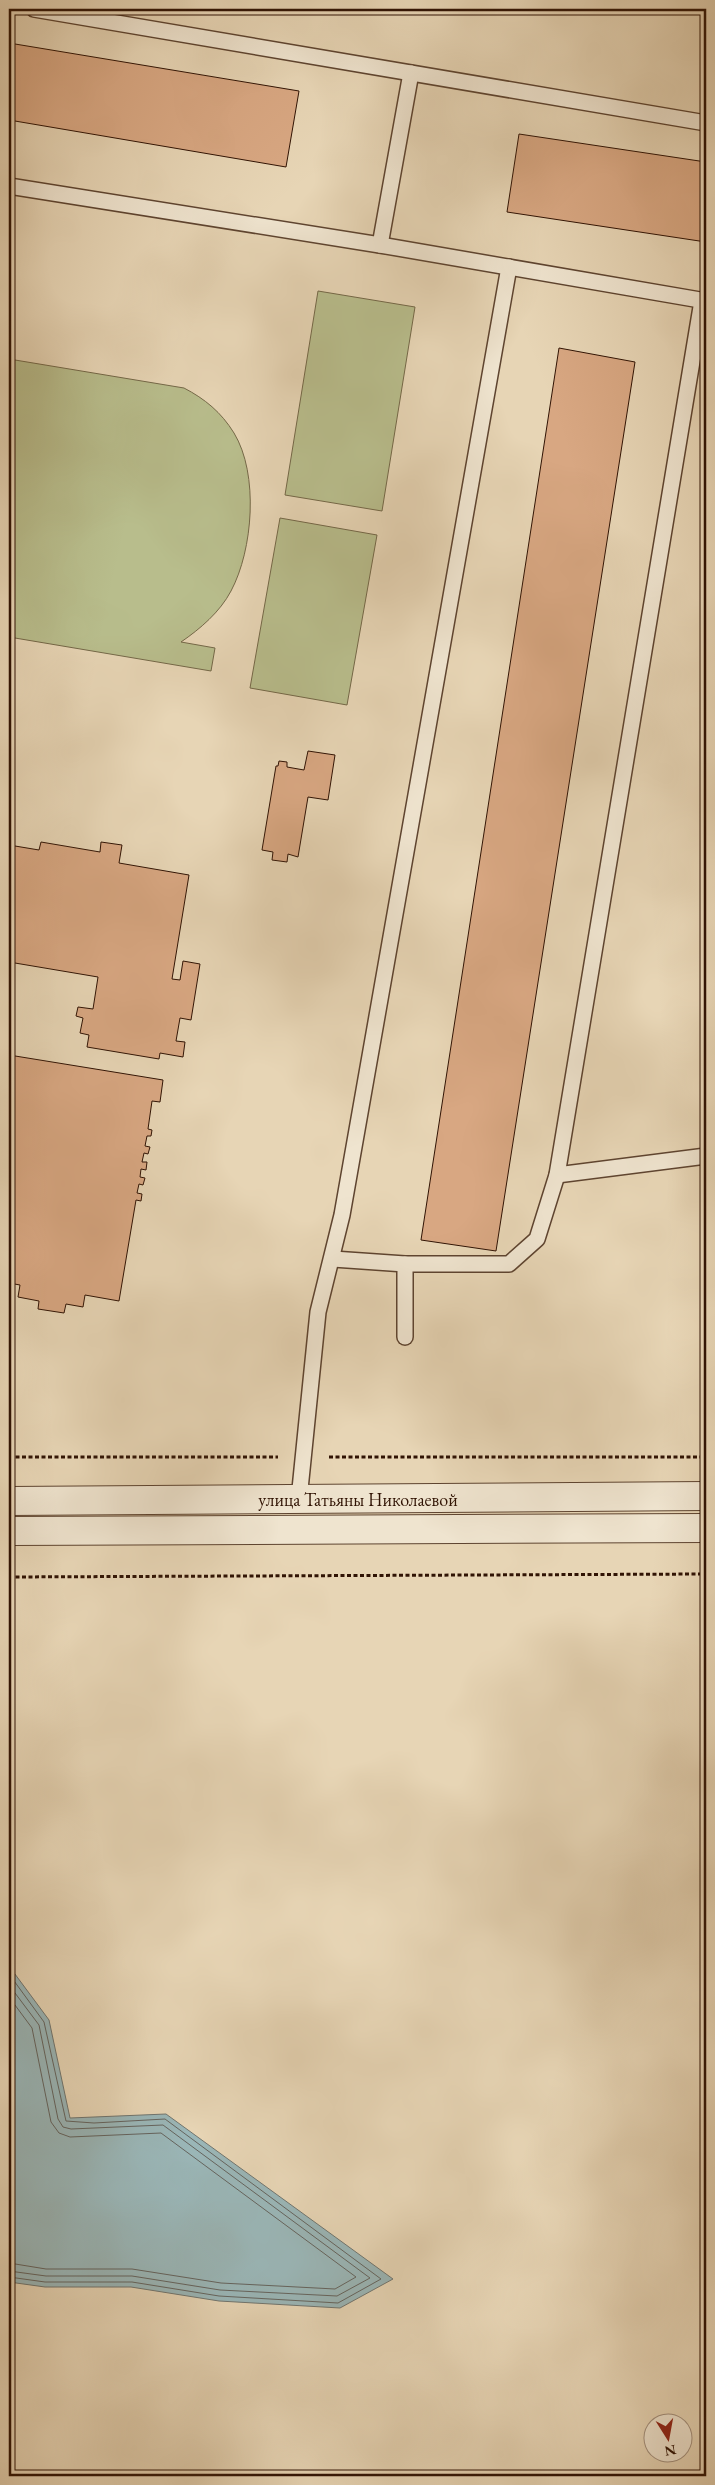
<svg xmlns="http://www.w3.org/2000/svg" width="715" height="2485" viewBox="0 0 715 2485" font-family="'EB Garamond',serif">
<style>
.green{fill:#b8bd8c;stroke:#746848}
.water{fill:#9ab6b7;stroke:#70756f}
.lines{fill:none;stroke-linecap:round;stroke-linejoin:round}
.shore{stroke:#65645e;stroke-width:1}
.building{fill:#d8a782;stroke:#301304}
.service-casing{stroke:#5e4430;stroke-width:18}
.minor-casing{stroke:#5e4430;stroke-width:30}
.path{stroke:#301304;stroke-width:3;stroke-dasharray:4 2.5;stroke-linecap:butt}
.service{stroke:#efe4cf;stroke-width:15}
.minor{stroke:#efe4cf;stroke-width:28}
.labels{text-anchor:middle;dominant-baseline:central;stroke-width:4;stroke-linejoin:round;paint-order:stroke}
.street-label{font-size:18px;fill:#301304;stroke:#efe4cf}
</style>
<rect width="100%" height="100%" fill="#e7d5b5"/>
<filter id="stains"><feTurbulence type="fractalNoise" baseFrequency=".004" numOctaves="4"/><feColorMatrix values="0 0 0 0 .2 0 0 0 0 .09 0 0 0 0 .02 0 0 0 .5 -.17"/></filter>
<radialGradient id="worn" r=".72"><stop offset=".6" stop-color="#630" stop-opacity="0"/><stop offset="1" stop-color="#630" stop-opacity=".3"/></radialGradient>
<g class="green">
<path d="M318,291L415,307L382,511L285,495Z"/>
<path d="M9,359L184,388C205,399 221,412 234,433C259,474 253,550 231,591C220,612 200,629 181,642L215,648L211,671L9,637Z"/>
<path d="M280,518L377,535L347,705L250,688Z"/>
</g>
<path class="water" d="M9,1966L49,2020L70,2118L166,2114L393,2279L340,2308L219,2301L131,2287H45L9,2282Z"/>
<g class="lines">
<g class="shore">
<path d="M9,1974L44,2022L66,2121L94,2123L165,2119L381,2279L338,2303L219,2296L132,2282H45L9,2277"/>
<path d="M9,1985L39,2025L58,2119L63,2127L71,2129L163,2125L370,2278L337,2296L220,2290L132,2276H46L9,2271"/>
<path d="M9,1997L32,2028L51,2122L59,2133L70,2137L161,2133L356,2277L335,2289L221,2283L132,2269H46L9,2263"/>
</g>
</g>
<g class="building">
<path d="M9,43L299,91L286,167L9,120Z"/>
<path d="M519,134L706,162V242L507,212Z"/>
<path d="M559,348L635,362L496,1251L421,1240Z"/>
<path d="M308,751L335,755L328,800L308,797L298,857L288,854L287,862L272,860L273,852L262,850L276,766H278L279,761L287,762V767L304,770Z"/>
<path d="M41,842L100,852L101,842L122,845L119,863L189,875L172,979L180,980L183,961L200,964L191,1020L180,1018L176,1041L185,1042L183,1057L160,1053L159,1059L87,1047L89,1035L80,1033L83,1018L76,1016L78,1007L93,1009L98,977L9,962V845L39,850Z"/>
<path d="M9,1055L163,1080L160,1102L152,1101L148,1129L152,1130L151,1136H147L145,1146L150,1147L148,1154L144,1153L142,1162H147L146,1170L141,1169L140,1177L145,1178L143,1185L139,1184L137,1193L142,1194L141,1201L136,1200L119,1301L85,1295L83,1307L66,1304L64,1313L38,1309L39,1301L18,1297L20,1285L9,1283Z"/>
</g>
<g class="lines">
<defs>
<g id="service">
<path d="M34,9L706,123"/>
<path d="M9,186L380,245L706,301"/>
<path d="M380,245L411,73"/>
<path d="M557,1175L706,1156"/>
<path d="M333,1259L405,1264H509L537,1239L557,1175L702,301"/>
<path d="M405,1264V1337"/>
<path d="M299,1499L318,1312L342,1215L509,267"/>
</g>
<g id="minor">
<path d="M9,1501L706,1496"/>
<path d="M9,1531L706,1528"/>
</g>
</defs>
<use href="#service" class="service-casing"/>
<use href="#minor" class="minor-casing"/>
<g class="path">
<path d="M9,1457H278"/>
<path d="M329,1457H706"/>
<path d="M9,1577L706,1574"/>
</g>
<use href="#service" class="service"/>
<use href="#minor" class="minor"/>
</g>
<g class="labels">
<g class="street-label">
<text x="358" y="1499">улица Татьяны Николаевой</text>
</g>
</g>
<rect width="715" height="2485" fill="none" stroke="#e7d5b5" stroke-width="30"/>
<rect x="10" y="10" width="695" height="2465" fill="none" stroke="#301304" stroke-width="2.5"/>
<rect x="15" y="15" width="685" height="2455" fill="none" stroke="#301304"/>
<g transform="translate(668 2438) rotate(169)"><circle r="24" fill="#efe4cf" stroke="#a3907e"/>
<path d="M0-4L9 19L0 12L-9 19Z" fill="#8f2418"/>
<text y="-8" font-size="14" font-weight="bold" text-anchor="middle" fill="#301304">N</text>
</g>
<rect width="100%" height="100%" filter="url(#stains)"/>
<rect width="100%" height="100%" fill="url(#worn)"/>
</svg>
